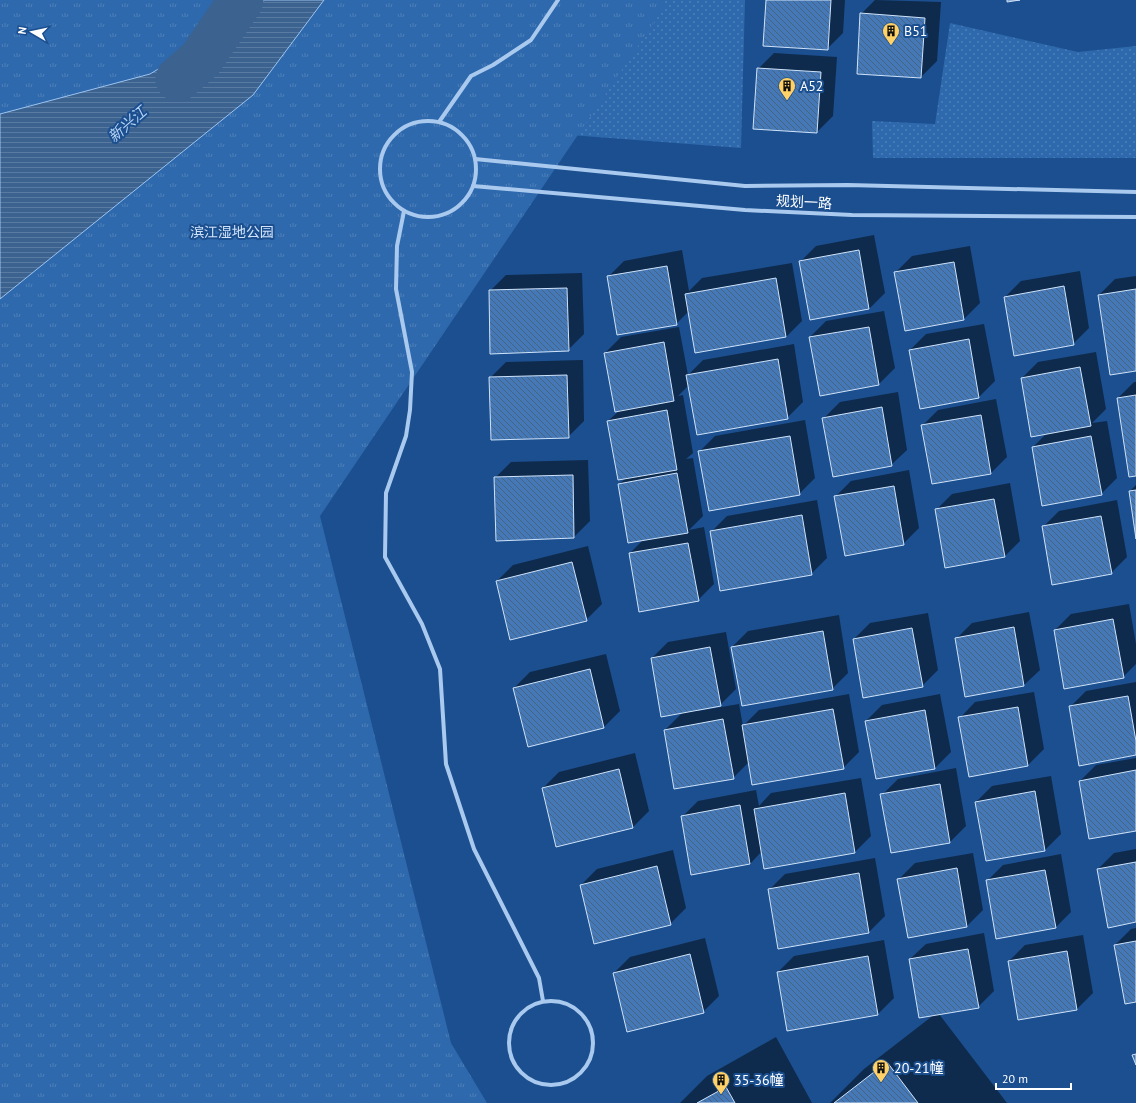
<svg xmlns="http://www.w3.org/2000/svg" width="1136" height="1103" viewBox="0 0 1136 1103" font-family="'PT Sans','Noto Sans SC',sans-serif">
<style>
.grass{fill:url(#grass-dots)}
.park{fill:url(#park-tufts)}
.water{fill:url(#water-rules);stroke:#9cc4f0}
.shadow{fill:#0007}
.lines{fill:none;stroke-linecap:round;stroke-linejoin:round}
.river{stroke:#3c6290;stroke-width:45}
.building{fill:url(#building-back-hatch);stroke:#cfe3fa}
.street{stroke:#a9c9ee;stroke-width:4}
.labels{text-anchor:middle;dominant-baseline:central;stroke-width:4;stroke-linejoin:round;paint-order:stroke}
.poi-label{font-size:14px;fill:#fff;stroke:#1b4f8f;text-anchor:start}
.street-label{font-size:14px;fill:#fff;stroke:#1b4f8f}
.park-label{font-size:14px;fill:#cfe3fa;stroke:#1b4f8f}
.water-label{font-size:15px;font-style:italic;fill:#b5d3f5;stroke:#1b4f8f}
</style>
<defs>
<pattern id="grass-dots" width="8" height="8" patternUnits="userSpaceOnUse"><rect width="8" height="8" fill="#2e69ad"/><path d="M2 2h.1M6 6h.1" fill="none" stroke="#4d80b9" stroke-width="1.8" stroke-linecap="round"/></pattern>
<pattern id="park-tufts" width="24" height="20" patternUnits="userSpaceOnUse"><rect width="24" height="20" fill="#2e69ad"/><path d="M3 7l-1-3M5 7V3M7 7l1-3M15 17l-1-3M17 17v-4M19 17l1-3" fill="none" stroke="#4d80b9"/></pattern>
<pattern id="water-rules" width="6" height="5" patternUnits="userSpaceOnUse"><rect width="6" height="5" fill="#3c6290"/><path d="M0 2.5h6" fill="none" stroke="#597aa1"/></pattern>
<pattern id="building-back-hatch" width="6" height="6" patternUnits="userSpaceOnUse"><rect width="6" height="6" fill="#4478b7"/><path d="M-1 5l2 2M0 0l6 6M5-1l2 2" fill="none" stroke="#486282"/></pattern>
</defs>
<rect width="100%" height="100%" fill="#1b4f8f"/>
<g class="grass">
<path d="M575,0H745L741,148L477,128Z"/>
<path d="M950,23L1078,52L1136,46V158H873L872,121L935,124Z"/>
</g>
<path class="park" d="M0,0H666L659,15L320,516L451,1043L487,1103H0Z"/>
<path class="water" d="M264,0H324L253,95L0,299V114L150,74L257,10Z"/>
<g class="shadow">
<path d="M767,0H845L843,33L827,49Z"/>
<path d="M875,0L941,2L937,61L921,77L861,14Z"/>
<path d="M774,53L837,57L833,116L817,132L758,69Z"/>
<path d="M874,235L885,293L869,309L800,262L816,246Z"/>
<path d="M970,246L980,303L964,319L906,330L896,272L912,256Z"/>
<path d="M682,250L689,291L702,278L792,263L802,321L786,337L689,311L676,324L608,277L624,261Z"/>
<path d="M1080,271L1089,328L1073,344L1005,297L1021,281Z"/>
<path d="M582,273L584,334L568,350L490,291L506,275Z"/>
<path d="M1136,276V370L1099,295L1115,279Z"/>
<path d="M884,311L895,368L879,384L810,337L826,321Z"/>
<path d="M984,324L995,381L979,397L910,350L926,334Z"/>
<path d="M679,327L688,375L703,360L794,344L803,402L787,418L689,385L678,396L683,395L693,453L686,459L693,458L703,516L689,530L704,527L714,584L698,600L630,553L644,539L619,484L626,478L608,421L620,410L605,353L621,337Z"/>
<path d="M1096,352L1106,409L1092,423L1107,421L1117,478L1101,494L1033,447L1047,433L1022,378L1038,362Z"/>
<path d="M583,360L584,421L568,437L490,378L506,362Z"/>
<path d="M1134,382H1136V475L1118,398Z"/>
<path d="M898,392L907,450L891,465L824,418L840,402Z"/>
<path d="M996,399L1007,457L991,473L922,426L938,410Z"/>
<path d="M805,420L815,478L799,494L699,452L715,436Z"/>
<path d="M588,460L590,521L574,537L497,540L495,478L511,462Z"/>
<path d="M909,470L919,528L903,544L835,497L851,481Z"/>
<path d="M1010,483L1020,541L1004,557L936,510L952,494Z"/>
<path d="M1136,485V532L1130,491Z"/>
<path d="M817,500L827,558L811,574L711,532L727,516Z"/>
<path d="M1117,500L1127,557L1111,573L1043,527L1059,511Z"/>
<path d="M588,546L602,604L586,620L497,581L513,565Z"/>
<path d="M1129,604L1136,644V664L1123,677L1055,630L1071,614Z"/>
<path d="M1029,612L1040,670L1024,685L956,639L972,623Z"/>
<path d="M928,613L938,670L922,686L854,639L870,623Z"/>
<path d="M839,615L848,673L832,689L732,647L748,631Z"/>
<path d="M726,632L736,689L720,705L697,709L698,711L739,704L743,726L759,710L849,694L859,752L843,768L749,762L733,778L665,730L683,712L652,658L668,642Z"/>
<path d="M606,654L620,711L604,727L528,746L514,688L530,672Z"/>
<path d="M1136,682V754L1070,707L1086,691Z"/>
<path d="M1034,692L1044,749L1028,765L970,775L960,718L975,702Z"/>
<path d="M940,694L951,752L935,768L866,721L882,705Z"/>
<path d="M635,753L649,811L633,827L557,845L543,788L559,772Z"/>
<path d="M1136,758V830L1080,781L1096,765Z"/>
<path d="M956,768L966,826L950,842L892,852L882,795L898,779Z"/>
<path d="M1051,776L1061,834L1045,850L987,860L976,802L992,786Z"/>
<path d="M861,778L871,836L855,852L765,867L762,851L750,864L692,874L682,817L698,801L756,790L759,806L771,793Z"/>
<path d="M1136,849V921L1098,869L1114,853Z"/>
<path d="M673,850L686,908L670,924L581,885L597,869Z"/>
<path d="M973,853L983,910L967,926L899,879L915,863Z"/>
<path d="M1061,854L1071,912L1055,928L987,881L1003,865Z"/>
<path d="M875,858L885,916L869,932L769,890L785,874Z"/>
<path d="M1136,928V1001L1115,945L1131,929Z"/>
<path d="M984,933L994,991L978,1007L939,1014L1007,1103H830L864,1069L935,1014L910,959L926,944Z"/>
<path d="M1083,935L1093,993L1077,1009L1019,1019L1009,961L1025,945Z"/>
<path d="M705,938L719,996L703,1012L614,973L630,957Z"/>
<path d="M884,940L894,998L878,1014L778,972L794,956Z"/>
<path d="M776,1037L812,1103H680L707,1076Z"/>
</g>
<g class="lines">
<path class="river" d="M178,79L201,59L241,0"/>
</g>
<g class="building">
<path d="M766,0H831L828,50L763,46Z"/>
<path d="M1007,0H1020L1007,2Z"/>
<path d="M860,13L925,18L921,78L857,74Z"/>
<path d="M757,68L821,72L817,133L753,129Z"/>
<path d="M859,250L869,309L810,320L799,261Z"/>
<path d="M954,262L964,320L905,331L894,272Z"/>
<path d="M667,266L677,325L617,335L607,276Z"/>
<path d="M776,278L786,337L695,353L685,294Z"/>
<path d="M1064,286L1074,345L1014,356L1004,297Z"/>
<path d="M567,288L569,351L490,354L489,290Z"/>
<path d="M1136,289V371L1110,375L1098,295Z"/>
<path d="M869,327L879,385L820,396L809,337Z"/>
<path d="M969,339L979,398L920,409L909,350Z"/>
<path d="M664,342L674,401L615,412L604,353Z"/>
<path d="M778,359L788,419L697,435L686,375Z"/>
<path d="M1080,367L1091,426L1031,437L1021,378Z"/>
<path d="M567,375L569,438L491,440L489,377Z"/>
<path d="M1136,395V476L1129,477L1117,398Z"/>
<path d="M882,407L892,466L833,477L822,418Z"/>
<path d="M667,410L677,470L618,480L607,421Z"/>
<path d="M981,415L991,474L932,484L921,425Z"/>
<path d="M790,436L800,495L709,511L698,451Z"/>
<path d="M1091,436L1102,495L1042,506L1032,447Z"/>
<path d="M677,473L688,533L628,543L618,484Z"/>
<path d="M573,475L574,538L496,541L494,477Z"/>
<path d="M894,486L904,545L845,556L834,496Z"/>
<path d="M1136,490V539L1129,491Z"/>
<path d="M994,499L1005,557L945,568L935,509Z"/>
<path d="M802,515L812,575L720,591L710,531Z"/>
<path d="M1101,516L1112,574L1052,585L1042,526Z"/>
<path d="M688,543L699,601L639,612L629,553Z"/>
<path d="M572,562L587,621L510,640L496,581Z"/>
<path d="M1113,619L1124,678L1064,689L1054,630Z"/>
<path d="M1014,627L1024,686L965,697L955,638Z"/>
<path d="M912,628L923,687L863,698L853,639Z"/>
<path d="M823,631L833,690L742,706L731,647Z"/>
<path d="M710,647L721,706L661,717L651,658Z"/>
<path d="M590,669L604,728L528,747L513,688Z"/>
<path d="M1128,696L1136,741V755L1079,766L1069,706Z"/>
<path d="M1018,707L1028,766L969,777L958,717Z"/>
<path d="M833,709L844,769L752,785L742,725Z"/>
<path d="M925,710L935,769L876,779L865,721Z"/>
<path d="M723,719L734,779L674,789L664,730Z"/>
<path d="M619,769L633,828L556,847L542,788Z"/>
<path d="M1136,770V831L1089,839L1079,781Z"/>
<path d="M940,784L950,843L891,853L880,794Z"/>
<path d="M1035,791L1045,851L986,861L975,802Z"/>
<path d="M845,793L855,853L764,869L754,809Z"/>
<path d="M740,805L750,864L691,875L681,816Z"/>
<path d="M1136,862V922L1108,928L1097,869Z"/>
<path d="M657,866L671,925L594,944L580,885Z"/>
<path d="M957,868L967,927L908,938L897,879Z"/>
<path d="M1045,870L1056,928L996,939L986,880Z"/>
<path d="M859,873L869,933L778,949L768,889Z"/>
<path d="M1136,941V1002L1125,1004L1114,945Z"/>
<path d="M968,949L979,1008L919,1018L909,959Z"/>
<path d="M1067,951L1077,1010L1018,1020L1008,961Z"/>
<path d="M690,954L704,1013L627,1032L613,973Z"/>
<path d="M868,956L878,1015L787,1031L777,972Z"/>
<path d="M1136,1054V1065L1132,1055Z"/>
<path d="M887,1062L918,1103H834Z"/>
<path d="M726,1087L735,1103H697Z"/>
</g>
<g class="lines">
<g class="street">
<circle cx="428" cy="169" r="48"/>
<path d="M439,122L471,76L493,65L531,40L558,0"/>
<path d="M475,159L745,186L848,185L1136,192"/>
<path d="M473,186L745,210L852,215L1136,217"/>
<path d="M404,211L397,246L396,289L412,372L410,410L406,436L386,493L385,557L422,624L440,669L446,764L474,849L539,978L543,1001"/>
<circle cx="551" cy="1043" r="42"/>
</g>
</g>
<defs>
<symbol id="building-pin" viewBox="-11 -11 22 30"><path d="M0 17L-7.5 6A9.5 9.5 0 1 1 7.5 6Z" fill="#ffd166" stroke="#1b4f8f"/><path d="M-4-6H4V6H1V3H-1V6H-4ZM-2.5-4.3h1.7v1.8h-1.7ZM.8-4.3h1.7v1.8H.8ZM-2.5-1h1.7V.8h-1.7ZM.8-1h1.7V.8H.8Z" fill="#111"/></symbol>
</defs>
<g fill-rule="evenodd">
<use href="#building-pin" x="881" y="21" width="20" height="27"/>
<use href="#building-pin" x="777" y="76" width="20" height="27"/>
<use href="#building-pin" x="871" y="1058" width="20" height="27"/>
<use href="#building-pin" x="711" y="1070" width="20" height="27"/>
</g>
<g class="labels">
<g class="poi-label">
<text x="904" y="31">B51</text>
<text x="800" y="86">A52</text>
<text x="894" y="1068">20-21幢</text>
<text x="734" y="1080">35-36幢</text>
</g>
<g class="street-label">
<text transform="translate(804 202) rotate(3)">规划一路</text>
</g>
<g class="park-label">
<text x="232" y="232">滨江湿地公园</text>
</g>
<g class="water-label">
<text transform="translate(127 124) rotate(-41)">新兴江</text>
</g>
</g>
<g transform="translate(32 32) rotate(279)" stroke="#1b4f8f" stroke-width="3" paint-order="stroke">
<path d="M0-3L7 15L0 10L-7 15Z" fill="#ffffff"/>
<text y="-6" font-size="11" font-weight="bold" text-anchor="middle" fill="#ffffff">N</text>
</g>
<path d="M996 1083v6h75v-6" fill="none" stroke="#ffffff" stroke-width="2"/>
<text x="1002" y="1083" font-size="12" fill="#ffffff" stroke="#1b4f8f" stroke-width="3" paint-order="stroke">20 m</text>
</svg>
